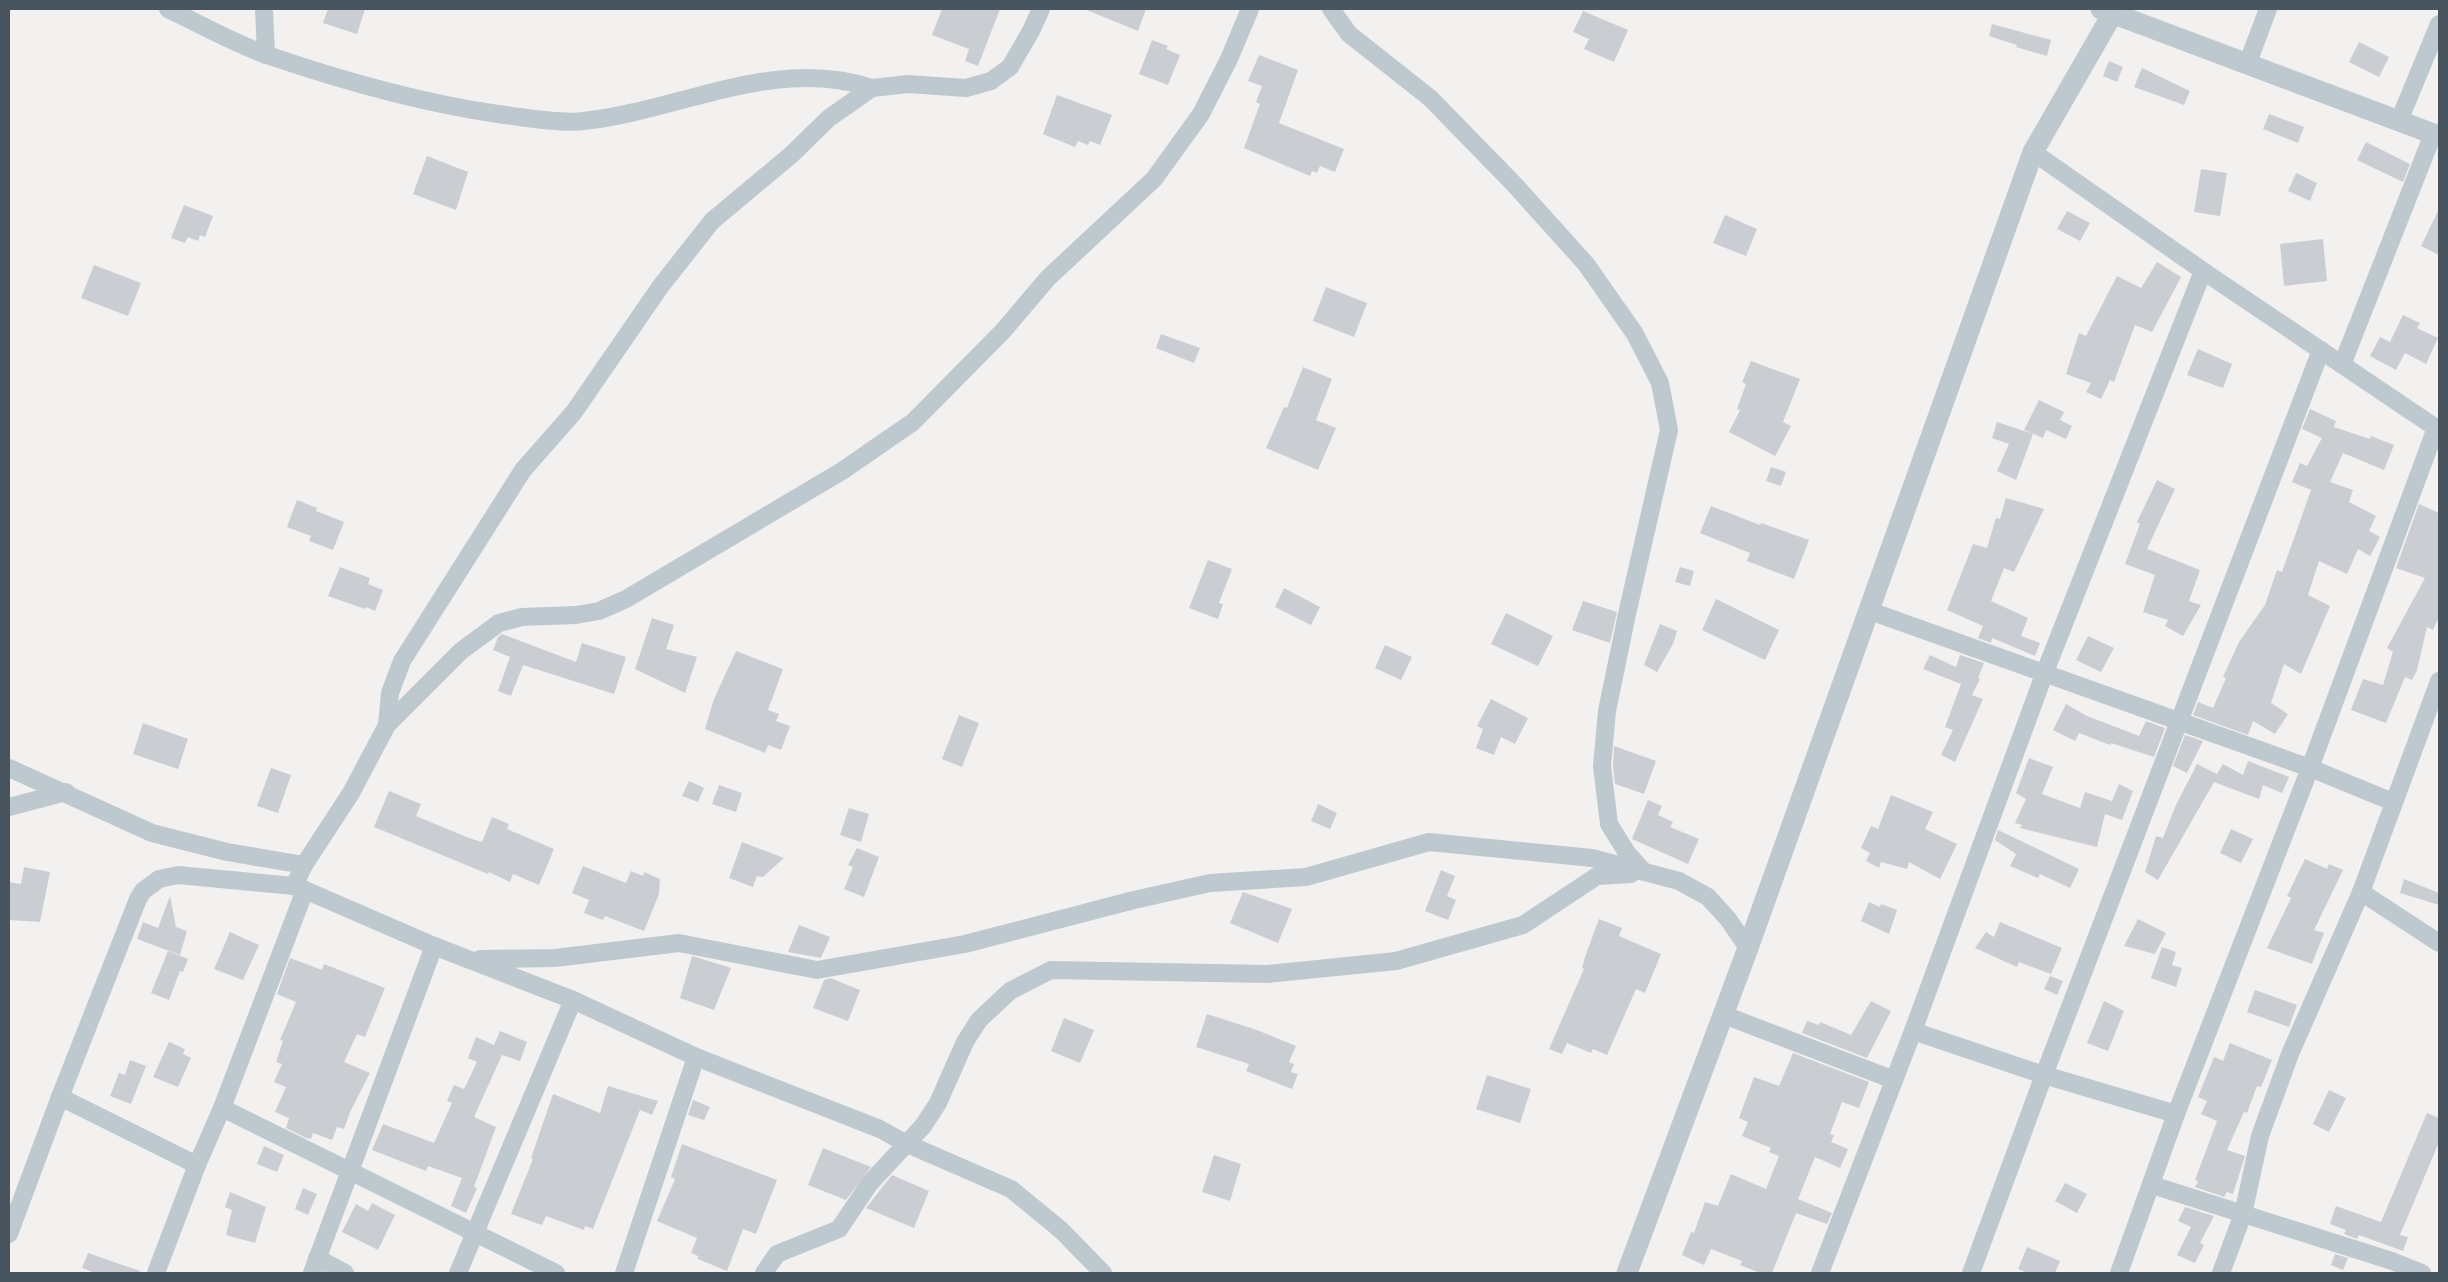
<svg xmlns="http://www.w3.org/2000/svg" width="2448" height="1282" viewBox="0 0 2448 1282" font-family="'Nunito Sans',sans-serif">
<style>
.building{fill:#caced3}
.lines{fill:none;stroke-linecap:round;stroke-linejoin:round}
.minor{stroke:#bec8cf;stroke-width:18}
.tertiary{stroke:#bec8cf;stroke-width:21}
</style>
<rect width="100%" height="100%" fill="#f3f0f0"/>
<g class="building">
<path d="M328,9H365L357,34L323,23Z"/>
<path d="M942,9H1000L978,66L965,61L969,49L932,35Z"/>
<path d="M1084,9H1146L1138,31Z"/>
<path d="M1583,11L1628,30L1614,62L1584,49L1589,39L1573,32Z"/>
<path d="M1992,24L2051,40L2047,56L2016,47L2017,45L1989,36Z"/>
<path d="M1152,40L1168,46L1166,49L1180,55L1168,85L1139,74Z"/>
<path d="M2359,42L2389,57L2379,77L2349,62Z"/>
<path d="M1259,55L1298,70L1279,123L1344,149L1335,172L1320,166L1317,173L1312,171L1310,176L1244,148L1260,104L1256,102L1262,86L1248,81Z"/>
<path d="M2109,61L2123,67L2117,82L2103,76Z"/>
<path d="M2142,68L2190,91L2184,105L2134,87Z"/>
<path d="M1057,95L1112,115L1100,145L1090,141L1088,145L1078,141L1075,147L1043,134Z"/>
<path d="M2269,114L2304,127L2298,143L2263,129Z"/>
<path d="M2366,142L2410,164L2403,182L2357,160Z"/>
<path d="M427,156L468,172L456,210L413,194Z"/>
<path d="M2201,169L2227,173L2220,216L2194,212Z"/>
<path d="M2296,173L2317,183L2310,201L2288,191Z"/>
<path d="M184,205L213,216L205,237L200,235L198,241L188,237L185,243L171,238Z"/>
<path d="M2439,209V255L2421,246Z"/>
<path d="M2067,211L2090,223L2080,241L2057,229Z"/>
<path d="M1725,215L1757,229L1746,256L1713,243Z"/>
<path d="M2323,239L2327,281L2284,286L2280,244Z"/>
<path d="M2157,262L2181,277L2152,332L2135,325L2114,382L2110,380L2101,399L2086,392L2091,383L2066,374L2079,333L2086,336L2117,276L2141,288Z"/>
<path d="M94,265L141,283L128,316L81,298Z"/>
<path d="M1326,287L1367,303L1354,337L1313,321Z"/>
<path d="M2403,315L2420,323L2417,328L2438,338L2426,364L2405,353L2396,370L2370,356L2380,337L2390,342Z"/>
<path d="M1161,334L1200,348L1194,363L1156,348Z"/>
<path d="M2198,349L2232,364L2223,388L2187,375Z"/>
<path d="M1751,361L1800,379L1783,422L1791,426L1775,456L1729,432L1740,410L1737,409L1746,384L1742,382Z"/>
<path d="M1303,367L1332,379L1316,420L1336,428L1318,470L1266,448L1284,407L1287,408Z"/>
<path d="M2039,400L2064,412L2060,420L2072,426L2066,439L2046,430L2043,438L2024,430Z"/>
<path d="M2310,409L2336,421L2334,427L2370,439L2371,436L2394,445L2384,470L2343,453L2330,482L2353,490L2349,502L2376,516L2369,531L2380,537L2370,556L2358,549L2347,574L2319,561L2308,595L2330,606L2301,674L2284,664L2271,703L2288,714L2275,734L2253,721L2248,735L2193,715L2198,702L2213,708L2226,678L2223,677L2239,642L2265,605L2277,570L2282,572L2311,490L2292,482L2300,463L2307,466L2322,438L2302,429Z"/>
<path d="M1997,422L2033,434L2016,480L1997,471L2009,444L1992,438Z"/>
<path d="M1771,467L1786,472L1781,486L1766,481Z"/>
<path d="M2157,480L2175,489L2147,549L2200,570L2189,601L2201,605L2183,636L2165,626L2168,620L2143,612L2155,575L2125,564L2140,524L2137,522Z"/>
<path d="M2006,498L2044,509L2014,572L2004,568L1991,601L2028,618L2021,636L2040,643L2035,656L1992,638L1991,643L1978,638L1983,626L1947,610L1973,544L1987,548L1996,518L2000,519Z"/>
<path d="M297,500L317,508L316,511L344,522L333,550L309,541L311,536L287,527Z"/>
<path d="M2419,504L2439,513V617L2433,630L2427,627L2417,670L2412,680L2405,677L2386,723L2351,710L2363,679L2383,685L2393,652L2387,648L2425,578L2396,568Z"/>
<path d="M1711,506L1760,525L1761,523L1809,540L1794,579L1747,561L1750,553L1700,533Z"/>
<path d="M1208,560L1232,569L1219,603L1223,604L1218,619L1189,608Z"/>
<path d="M340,567L370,578L368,584L383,590L375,611L366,607L365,609L328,596Z"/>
<path d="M1680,567L1694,571L1690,586L1675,582Z"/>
<path d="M1284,588L1320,607L1311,625L1275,607Z"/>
<path d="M1716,599L1779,630L1765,660L1702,630Z"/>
<path d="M1583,601L1617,612L1610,643L1572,630Z"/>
<path d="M1506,613L1553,636L1538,666L1491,644Z"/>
<path d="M652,618L674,625L666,649L697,657L685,693L635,669Z"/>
<path d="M1660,624L1677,631L1673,644L1657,672L1644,665Z"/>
<path d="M502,634L576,662L582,643L626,657L614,694L523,665L511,696L498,691L510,657L493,650L498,637Z"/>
<path d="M2088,636L2114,648L2101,672L2076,660Z"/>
<path d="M1385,645L1412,657L1401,680L1375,668Z"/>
<path d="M736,651L783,669L768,710L779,714L776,721L790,726L781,750L768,745L765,753L705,729L714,699Z"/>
<path d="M1930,655L1956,667L1960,655L1984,663L1978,678L1980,679L1972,695L1983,699L1955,762L1941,755L1953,730L1945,727L1961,684L1923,669Z"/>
<path d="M1491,699L1528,718L1515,744L1501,737L1494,755L1476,748L1483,729L1477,726Z"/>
<path d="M2066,704L2087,716L2139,736L2146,721L2165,728L2154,757L2111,743L2110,745L2079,733L2075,741L2053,730Z"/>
<path d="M959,715L979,723L962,767L942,759Z"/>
<path d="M143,723L188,739L178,769L133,754Z"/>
<path d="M2185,735L2203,741L2187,773L2173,766Z"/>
<path d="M1614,746L1656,761L1644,794L1615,784L1613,766Z"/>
<path d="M2029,758L2053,767L2042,794L2080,808L2085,792L2112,801L2119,784L2133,791L2122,820L2105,814L2097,847L2020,828L2022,825L2015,823L2026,799L2016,793Z"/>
<path d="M2248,761L2289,777L2282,793L2263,785L2259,799L2214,782L2158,880L2145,872L2156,836L2163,838L2175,807L2197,764L2217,774L2223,764L2243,775Z"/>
<path d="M271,768L291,775L278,813L257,806Z"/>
<path d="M689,781L704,788L698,802L682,796Z"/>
<path d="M719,785L742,793L736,812L712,804Z"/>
<path d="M389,791L421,804L416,816L469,838L482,842L492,817L509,824L507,829L554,849L539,885L513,874L510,882L489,872L488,874L374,827Z"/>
<path d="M1891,795L1933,812L1925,829L1957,844L1940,879L1909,862L1907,869L1881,862L1879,868L1866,861L1870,853L1861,848L1871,826L1878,829Z"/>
<path d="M1648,800L1662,806L1658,815L1673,822L1670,827L1699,839L1688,864L1632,839Z"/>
<path d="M1318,804L1337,813L1330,829L1311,821Z"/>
<path d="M849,808L869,814L861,842L840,835Z"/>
<path d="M2231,829L2253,839L2241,863L2220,853Z"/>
<path d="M1998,830L2079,869L2070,888L2040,874L2038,878L2010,866L2016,854L1995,840Z"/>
<path d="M742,842L784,858L763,877L757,876L753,887L729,878Z"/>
<path d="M857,848L879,857L864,897L844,889L853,867L848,865Z"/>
<path d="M2305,859L2327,869L2329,864L2343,870L2314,930L2324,933L2312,964L2267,948L2291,898L2287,896Z"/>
<path d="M583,866L626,883L631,871L643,876L644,872L660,879L659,894L644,931L605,916L603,920L584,913L589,900L572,893Z"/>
<path d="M24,867L50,872L40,922L9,920V882L21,884Z"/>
<path d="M1441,870L1455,876L1447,896L1456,900L1448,920L1425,911Z"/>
<path d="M2404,879L2439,893V905L2400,893Z"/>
<path d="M1243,892L1292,909L1278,943L1230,923Z"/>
<path d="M170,896L176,927L187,931L180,955L137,939L143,922L158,928Z"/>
<path d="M1869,902L1880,907L1881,904L1897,910L1889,934L1861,921Z"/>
<path d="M1599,919L1622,928L1619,936L1661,954L1645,993L1636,989L1607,1055L1593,1049L1591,1053L1567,1043L1562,1054L1549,1049L1584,969L1582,968L1585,957Z"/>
<path d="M2138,919L2166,933L2155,954L2124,946Z"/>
<path d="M2000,922L2062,948L2051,974L2019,962L2017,967L1975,948L1986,932L1994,937Z"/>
<path d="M799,925L830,937L821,958L788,952Z"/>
<path d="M230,932L259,945L243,980L214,969Z"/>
<path d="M2162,947L2176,952L2172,965L2182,968L2176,987L2151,978Z"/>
<path d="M168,951L188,959L183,972L180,971L169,1000L151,993Z"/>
<path d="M692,956L731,968L714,1010L680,998Z"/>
<path d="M290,958L322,970L324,964L385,988L365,1037L357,1034L344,1062L370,1073L350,1112L344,1129L337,1127L332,1140L313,1133L311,1139L306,1138L286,1128L289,1118L275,1112L286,1087L274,1082L282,1064L276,1062L283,1041L280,1040L296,1002L277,994Z"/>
<path d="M2050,976L2063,981L2057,995L2044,989Z"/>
<path d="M830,978L860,990L848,1021L813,1008L824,980Z"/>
<path d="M2255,990L2297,1005L2289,1027L2247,1012Z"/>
<path d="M1871,1001L1891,1011L1867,1058L1802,1033L1807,1021L1819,1025L1820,1022L1851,1035Z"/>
<path d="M2104,1001L2124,1011L2108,1051L2087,1043Z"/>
<path d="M1207,1014L1257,1030L1296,1046L1289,1062L1294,1064L1291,1072L1298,1074L1292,1089L1246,1071L1249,1064L1196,1047Z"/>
<path d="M1064,1018L1094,1030L1080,1063L1051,1051Z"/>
<path d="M500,1031L527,1042L520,1061L502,1055L474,1117L496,1127L474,1187L477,1188L466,1213L451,1206L462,1178L428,1166L426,1171L372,1150L383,1124L434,1143L452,1103L447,1101L454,1085L464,1089L477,1062L468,1058L476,1037L494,1045Z"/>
<path d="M169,1042L185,1049L183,1054L191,1058L178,1087L153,1077Z"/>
<path d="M2230,1043L2272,1060L2261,1087L2257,1086L2247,1113L2244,1112L2227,1150L2245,1156L2233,1194L2227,1192L2224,1197L2195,1187L2198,1181L2195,1180L2217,1121L2201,1114L2207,1101L2198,1097L2214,1057L2223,1061Z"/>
<path d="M1793,1053L1869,1082L1859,1108L1842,1102L1830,1134L1834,1135L1831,1142L1848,1149L1840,1168L1815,1157L1798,1199L1832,1213L1827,1224L1796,1213L1772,1273H1760L1740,1265L1742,1261L1711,1249L1704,1265L1682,1255L1691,1232L1694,1233L1705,1202L1718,1206L1731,1174L1766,1189L1779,1156L1769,1152L1771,1148L1742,1136L1748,1122L1739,1118L1754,1077L1779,1086Z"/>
<path d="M130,1060L146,1066L131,1104L110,1096L119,1073L125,1075Z"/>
<path d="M1487,1075L1531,1089L1520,1123L1476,1109Z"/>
<path d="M608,1086L658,1101L652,1115L640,1110L593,1229L585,1226L584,1230L546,1216L542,1225L511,1214L533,1159L531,1158L553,1094L600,1113Z"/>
<path d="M2329,1090L2346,1098L2329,1132L2313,1124Z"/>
<path d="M693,1100L710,1107L704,1120L688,1115Z"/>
<path d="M2427,1113L2439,1118V1142L2400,1235L2408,1237L2403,1251L2359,1235L2357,1239L2344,1234L2346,1230L2330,1224L2336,1206L2381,1222Z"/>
<path d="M682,1144L777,1180L756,1234L743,1229L727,1271L698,1259V1256L691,1253L697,1238L657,1221L675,1179L671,1177Z"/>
<path d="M264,1146L284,1155L277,1172L257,1164Z"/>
<path d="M823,1148L871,1167L846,1200L808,1185Z"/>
<path d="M1214,1155L1241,1164L1230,1201L1202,1192Z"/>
<path d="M892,1175L929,1191L914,1228L866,1208Z"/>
<path d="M2065,1183L2087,1194L2077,1213L2055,1201Z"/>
<path d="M303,1188L317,1194L308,1215L295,1209Z"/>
<path d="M230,1192L266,1207L255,1243L226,1235L232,1210L225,1207Z"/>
<path d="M372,1203L395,1215L378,1250L342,1232L356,1204L368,1211Z"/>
<path d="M2185,1207L2214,1216L2200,1243L2204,1245L2195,1263L2177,1255L2191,1227L2178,1221Z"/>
<path d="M2027,1247L2060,1261L2055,1273H2028L2018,1269Z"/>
<path d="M88,1253L140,1271V1273H95L82,1268Z"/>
<path d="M2335,1254L2348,1258L2343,1270L2331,1265Z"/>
</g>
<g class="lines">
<g class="minor">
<path d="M168,9C200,24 233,43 267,55C340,80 422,103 498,114C521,117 561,124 584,121C682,110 774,56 872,88"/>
<path d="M264,9L266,55"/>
<path d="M1331,9L1349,34L1430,98L1513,183L1586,264L1635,334L1660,383L1669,430L1627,614L1607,711L1602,766L1609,824L1627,853L1644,872"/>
<path d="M2247,65L2268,9"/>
<path d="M2399,121L2439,24"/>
<path d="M2033,152L2203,271L2439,430"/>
<path d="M2342,365L2433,134"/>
<path d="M1870,611L2310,768L2393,802"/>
<path d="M387,725L390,693L402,661L523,470L574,412L660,287L712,221L791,155L829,118L872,88L908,84L966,88L991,81L1010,67L1031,31L1041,9"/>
<path d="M9,768L152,833L227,852L304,865"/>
<path d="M9,807L66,792"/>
<path d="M294,886L304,865L351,793L387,725L461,651L499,623L522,617L576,615L599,611L626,599L842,471L913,422L1003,331L1048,278L1154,179L1201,114L1229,59L1250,9"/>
<path d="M2361,892L2439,943"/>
<path d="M480,959L555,958L679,943L817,970L965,944L1134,900L1210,883L1306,877L1429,842L1592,858L1679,881L1708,897L1728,919L1748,948"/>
<path d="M1724,1015L1894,1080"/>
<path d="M1913,1031L2044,1075L2176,1114"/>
<path d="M60,1097L197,1165"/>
<path d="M222,1108L556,1273"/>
<path d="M2152,1185L2392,1261L2422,1273"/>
<path d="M9,1234L60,1097L138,899L143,891L159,879L178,875L294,886L305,890L434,946L573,1000L696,1057L880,1129L905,1143L1011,1189L1061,1230L1103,1273"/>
<path d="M317,1258L345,1273"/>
<path d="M156,1273L197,1165L222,1108L305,890"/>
<path d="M312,1273L434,946"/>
<path d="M458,1273L573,1000"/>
<path d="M624,1273L696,1057"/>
<path d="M764,1273L777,1254L839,1229L870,1183L923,1126L938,1103L965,1042L979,1020L1010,991L1051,970L1268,974L1396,961L1523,925L1597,876L1631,874"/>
<path d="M1820,1273L1913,1031L2045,672L2203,271"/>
<path d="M1971,1273L2044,1075L2321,350"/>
<path d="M2119,1273L2176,1114L2310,768L2436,428"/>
<path d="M2221,1273L2243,1214L2260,1136L2290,1054L2361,892L2439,681"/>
</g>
<g class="tertiary">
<path d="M2101,9L2439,136"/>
<path d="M1627,1273L1748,948L2033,152L2113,13"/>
</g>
</g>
<rect width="2448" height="1282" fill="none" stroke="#48555e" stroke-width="20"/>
</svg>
